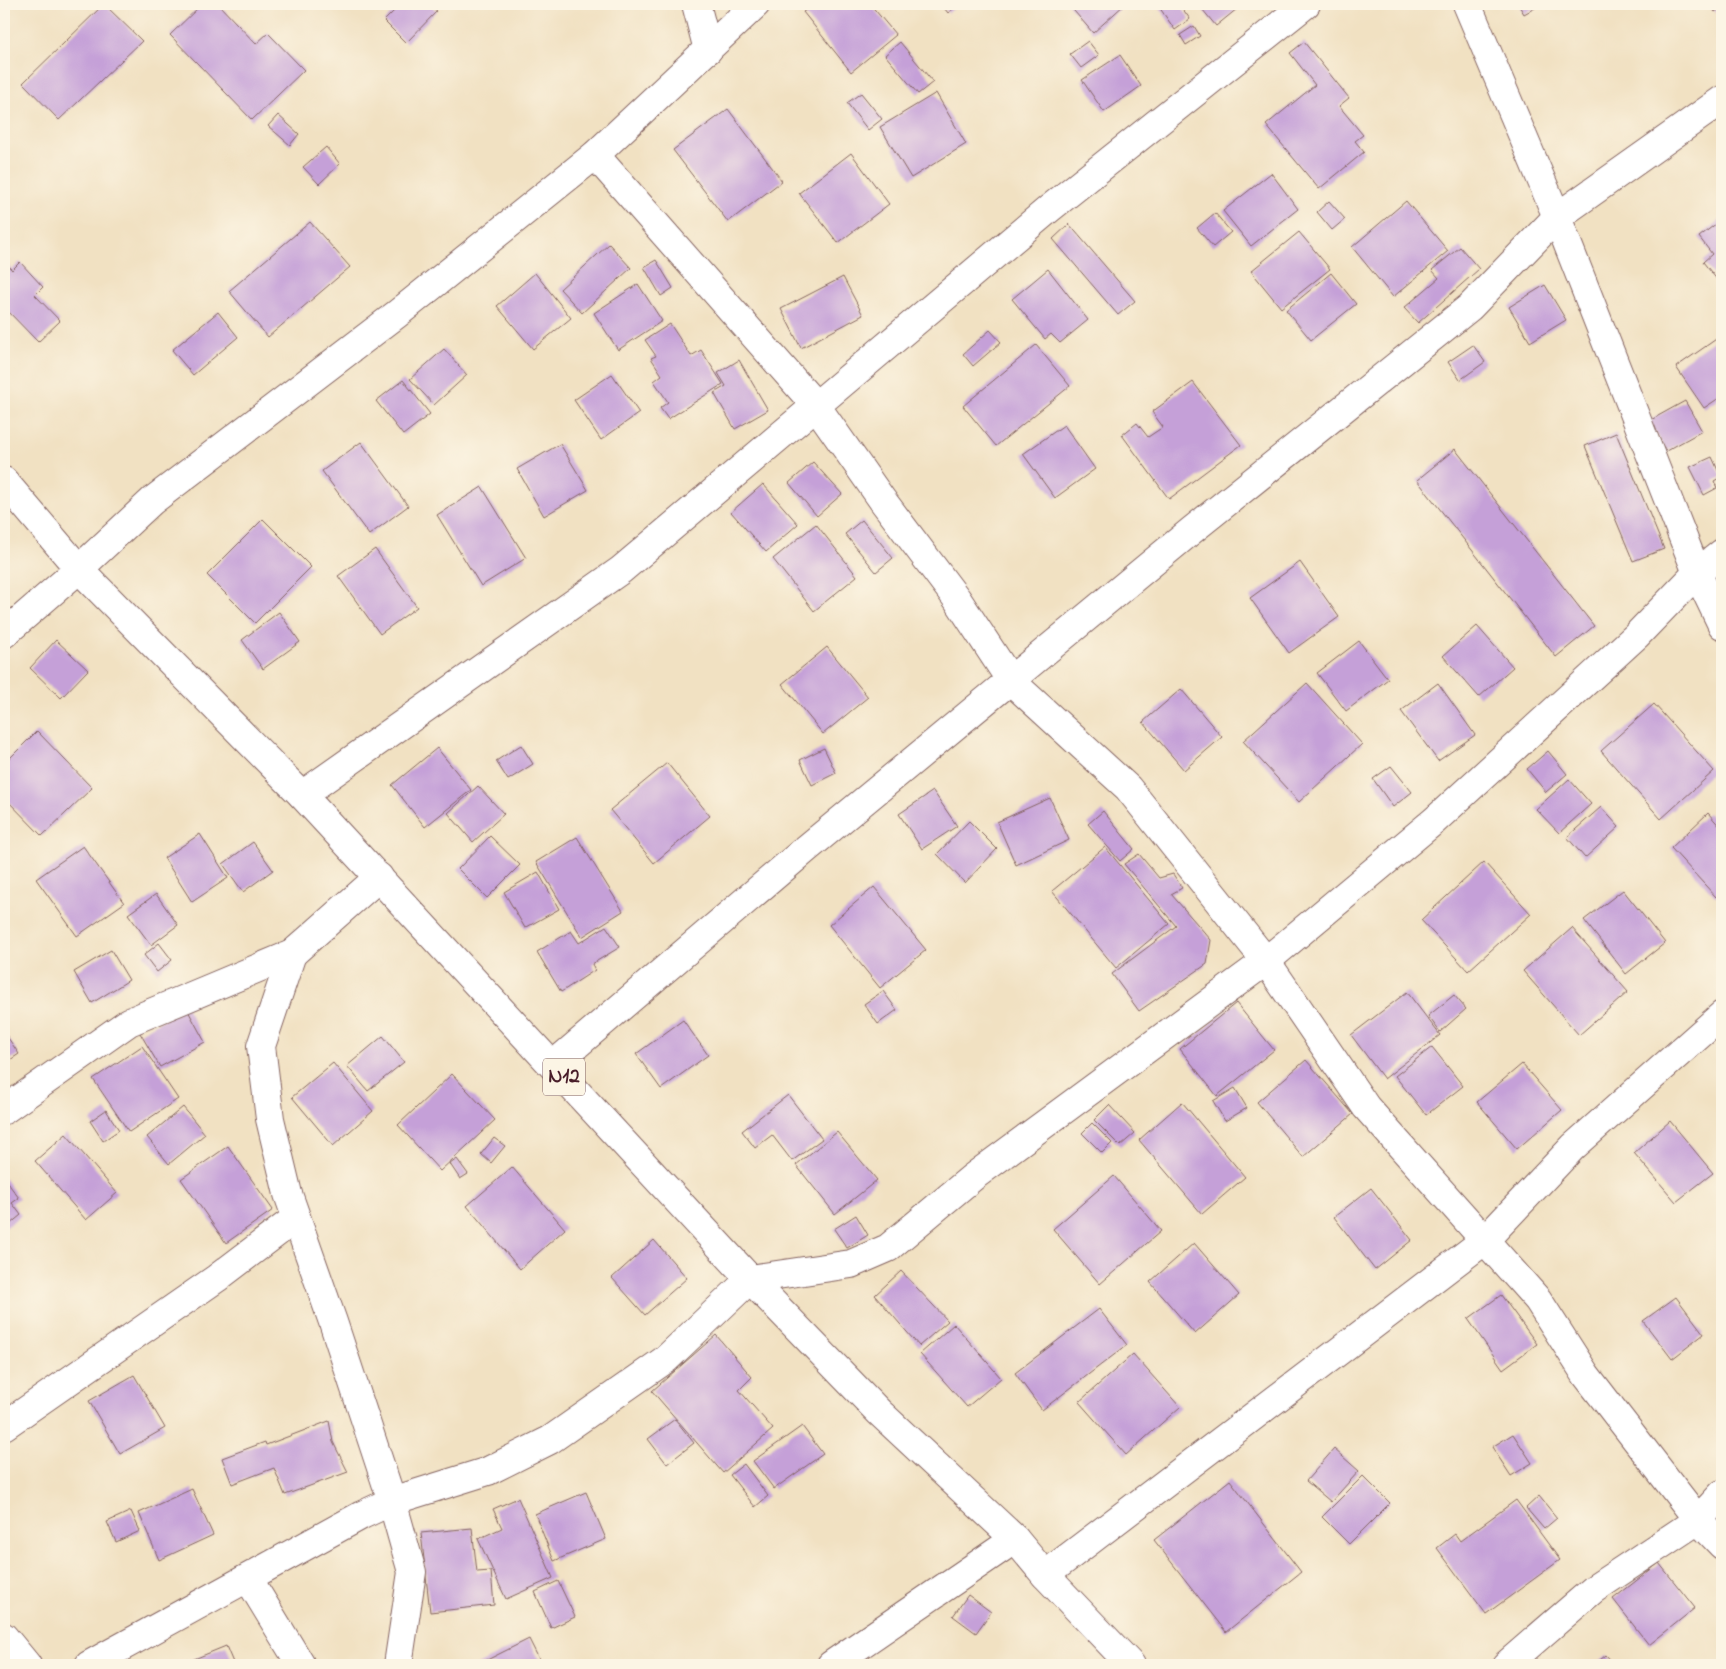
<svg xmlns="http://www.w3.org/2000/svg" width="1726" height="1669" viewBox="0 0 1726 1669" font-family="'Indie Flower',sans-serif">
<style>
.building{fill:#c5a0d8}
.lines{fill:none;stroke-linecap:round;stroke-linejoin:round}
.street-casing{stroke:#846360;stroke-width:30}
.primary-casing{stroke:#846360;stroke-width:30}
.street{stroke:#fff;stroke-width:28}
.primary{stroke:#fff;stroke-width:28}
.labels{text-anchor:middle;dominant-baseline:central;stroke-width:4;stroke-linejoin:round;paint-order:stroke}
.shield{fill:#fcf5e5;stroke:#7f5f63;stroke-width:1}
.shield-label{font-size:21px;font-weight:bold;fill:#4a1f2b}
</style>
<rect width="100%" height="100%" fill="#fcf5e5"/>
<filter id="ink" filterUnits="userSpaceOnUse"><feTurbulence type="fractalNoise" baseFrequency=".02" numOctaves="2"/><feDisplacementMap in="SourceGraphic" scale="10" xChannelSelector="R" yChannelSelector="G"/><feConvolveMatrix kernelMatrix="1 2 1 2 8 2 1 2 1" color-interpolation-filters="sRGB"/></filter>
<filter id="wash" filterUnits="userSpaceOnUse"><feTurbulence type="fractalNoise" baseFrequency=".0096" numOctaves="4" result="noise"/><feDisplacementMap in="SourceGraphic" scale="20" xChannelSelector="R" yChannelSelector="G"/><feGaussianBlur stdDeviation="1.12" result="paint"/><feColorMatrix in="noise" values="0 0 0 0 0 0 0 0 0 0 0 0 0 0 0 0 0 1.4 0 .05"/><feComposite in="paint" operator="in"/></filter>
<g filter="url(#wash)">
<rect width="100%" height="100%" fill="#f1e1c2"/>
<g id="blocks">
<g class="building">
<path d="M104,4L142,41L59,120L23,83Z"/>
<path d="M202,4H218L256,44L268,33L304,70L252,120L170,35Z"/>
<path d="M401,4H429L437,11L406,43L384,21Z"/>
<path d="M814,4H870L896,35L851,72L803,12Z"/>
<path d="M941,4H959L948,13Z"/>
<path d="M1068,4H1125L1093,33Z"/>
<path d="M1157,4H1179L1190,19L1175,30Z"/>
<path d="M1198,4H1243L1216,26Z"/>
<path d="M1518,4H1542L1524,14Z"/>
<path d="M1709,4H1722V6L1715,12Z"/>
<path d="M1194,26L1200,36L1186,45L1180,35Z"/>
<path d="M1088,41L1099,55L1081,68L1070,54Z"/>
<path d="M900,42L933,82L918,94L885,55Z"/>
<path d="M1304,42L1349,98L1339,106L1363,135L1355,141L1364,152L1319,189L1266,125L1315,85L1290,53Z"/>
<path d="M1120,55L1141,86L1104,112L1082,80Z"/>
<path d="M861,93L882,119L868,130L847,103Z"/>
<path d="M936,93L966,144L911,178L880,127Z"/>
<path d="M728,109L782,181L728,222L673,150Z"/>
<path d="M278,115L299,134L290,145L268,126Z"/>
<path d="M326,147L340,164L319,184L303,167Z"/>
<path d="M851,153L889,204L838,243L799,193Z"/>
<path d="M1271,173L1298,209L1251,246L1223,211Z"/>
<path d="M1329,201L1345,219L1332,230L1317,212Z"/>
<path d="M1406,201L1448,251L1393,297L1352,247Z"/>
<path d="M1215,213L1231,232L1213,247L1197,228Z"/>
<path d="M1722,219V279L1719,282L1703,262L1712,254L1699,237Z"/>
<path d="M310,222L350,267L268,337L229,291Z"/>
<path d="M1069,224L1135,301L1118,315L1053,239Z"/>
<path d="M1299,232L1330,269L1281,308L1251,271Z"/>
<path d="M609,244L631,268L582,313L560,289Z"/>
<path d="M1460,247L1479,269L1418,323L1404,308L1439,278L1432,270Z"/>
<path d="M656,260L673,288L661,296L644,267Z"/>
<path d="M4,261L12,270L20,262L43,287L35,295L60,321L38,342L4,307Z"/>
<path d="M1048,269L1088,320L1060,343L1051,334L1045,339L1012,299Z"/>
<path d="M535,273L571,318L533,349L497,306Z"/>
<path d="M1331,273L1356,304L1311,340L1286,310Z"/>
<path d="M843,277L863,315L801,348L781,309Z"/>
<path d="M638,284L662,321L618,350L594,313Z"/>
<path d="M1545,285L1566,320L1530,342L1509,307Z"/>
<path d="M218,312L238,337L193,375L172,350Z"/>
<path d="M670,324L691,356L701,350L723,384L668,419L660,408L668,402L654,381L662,375L651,358L656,356L645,340Z"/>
<path d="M990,330L1001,342L973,366L963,354Z"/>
<path d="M1722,335V396L1704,408L1676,367Z"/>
<path d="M1036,345L1070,386L996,446L963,406Z"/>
<path d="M1473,345L1485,362L1460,380L1448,362Z"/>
<path d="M444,349L467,375L434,405L410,379Z"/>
<path d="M739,360L768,410L735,429L714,393L726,386L718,373Z"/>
<path d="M612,374L639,413L601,440L574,400Z"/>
<path d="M403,380L430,414L403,435L376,401Z"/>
<path d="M1193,382L1241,445L1169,499L1122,435L1137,423L1148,437L1163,427L1152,412Z"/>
<path d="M1685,401L1702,431L1666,451L1649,421Z"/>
<path d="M1064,425L1095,469L1055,498L1023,454Z"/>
<path d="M1616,433L1664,549L1633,561L1585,446Z"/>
<path d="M361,442L408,506L369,535L322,471Z"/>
<path d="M560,444L588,490L544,516L517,469Z"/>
<path d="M1455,449L1594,626L1556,657L1417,480Z"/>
<path d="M1712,457L1721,477L1714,481L1717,488L1704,495L1690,467Z"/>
<path d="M813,462L842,494L817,516L789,483Z"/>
<path d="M763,484L798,524L766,552L731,512Z"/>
<path d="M482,487L526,558L481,586L437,515Z"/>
<path d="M263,519L311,567L255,623L207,575Z"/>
<path d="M862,520L893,558L876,572L845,534Z"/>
<path d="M816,524L857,576L814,611L773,559Z"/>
<path d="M375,549L417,607L380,634L338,576Z"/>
<path d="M1300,562L1339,617L1289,653L1250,598Z"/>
<path d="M279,612L300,642L263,669L242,640Z"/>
<path d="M1477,626L1513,667L1479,697L1443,656Z"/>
<path d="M56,640L88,670L61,698L30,668Z"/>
<path d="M1359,641L1388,679L1346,711L1317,673Z"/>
<path d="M827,647L868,697L823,734L782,684Z"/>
<path d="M1307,683L1362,744L1299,802L1243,741Z"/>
<path d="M1438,683L1475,735L1438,761L1401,711Z"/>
<path d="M1181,689L1222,737L1184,770L1143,722Z"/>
<path d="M1654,704L1714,771L1661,819L1601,751Z"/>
<path d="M37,731L92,788L42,836L4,797V764Z"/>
<path d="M521,745L533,764L508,780L496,761Z"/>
<path d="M437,748L471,790L425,827L392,785Z"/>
<path d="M824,748L836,773L812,785L800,760Z"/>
<path d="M1548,751L1567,774L1546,792L1527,769Z"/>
<path d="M667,763L710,816L654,863L610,810Z"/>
<path d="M1391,766L1412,792L1393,807L1373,779Z"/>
<path d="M1569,779L1591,804L1559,833L1536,809Z"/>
<path d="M478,786L504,814L473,842L448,813Z"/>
<path d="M933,791L957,826L922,849L899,814Z"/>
<path d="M1050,798L1069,840L1016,865L997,822Z"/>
<path d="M1601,807L1619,827L1585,858L1567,837Z"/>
<path d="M1103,811L1134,849L1120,861L1088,824Z"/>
<path d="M1708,813L1722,829V891L1716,897L1671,848Z"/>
<path d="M969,821L997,849L965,883L937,854Z"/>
<path d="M200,834L228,878L192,902L164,858Z"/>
<path d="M490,836L520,865L487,898L458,869Z"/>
<path d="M577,837L623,911L582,937L536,862Z"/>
<path d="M253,842L273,870L243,892L223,864Z"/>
<path d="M83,846L124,903L77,936L36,879Z"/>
<path d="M1105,847L1169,924L1116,968L1052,891Z"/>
<path d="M1139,854L1159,878L1173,874L1182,888L1171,894L1211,940L1207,964L1139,1011L1112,974L1176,926L1124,864Z"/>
<path d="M1484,862L1531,914L1468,971L1421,920Z"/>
<path d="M538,872L559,909L525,928L504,892Z"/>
<path d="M874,887L926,950L880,988L829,925Z"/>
<path d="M1623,890L1665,943L1626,974L1584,920Z"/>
<path d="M156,894L178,925L151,945L128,914Z"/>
<path d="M606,926L620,947L592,964L595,970L561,992L537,952L571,931L579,943Z"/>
<path d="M1572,928L1628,992L1579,1035L1523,971Z"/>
<path d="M159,943L172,960L157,972L144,955Z"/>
<path d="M111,950L129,980L92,1003L74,972Z"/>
<path d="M883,991L897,1010L878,1024L864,1004Z"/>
<path d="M1407,992L1440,1035L1384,1079L1351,1035Z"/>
<path d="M1454,995L1466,1009L1440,1032L1428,1016Z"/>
<path d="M1236,1003L1274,1050L1217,1096L1180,1049Z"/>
<path d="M186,1007L205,1042L160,1067L140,1033Z"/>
<path d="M683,1020L708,1055L661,1089L636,1054Z"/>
<path d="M4,1032L19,1054L4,1064Z"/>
<path d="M383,1036L404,1062L368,1091L347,1066Z"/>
<path d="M142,1046L178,1099L129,1132L93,1079Z"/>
<path d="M1432,1047L1463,1086L1426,1115L1395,1076Z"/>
<path d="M1306,1060L1353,1114L1303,1157L1257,1102Z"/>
<path d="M333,1063L373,1111L333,1146L292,1097Z"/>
<path d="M1522,1064L1562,1110L1517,1149L1477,1102Z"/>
<path d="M452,1074L495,1120L440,1171L398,1125Z"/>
<path d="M1235,1088L1247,1108L1225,1121L1213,1101Z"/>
<path d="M788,1095L822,1139L792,1161L772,1135L755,1148L742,1131Z"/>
<path d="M1182,1102L1245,1177L1202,1214L1139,1140Z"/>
<path d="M1109,1105L1135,1133L1120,1146L1094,1120Z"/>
<path d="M183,1107L205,1134L169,1164L147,1137Z"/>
<path d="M106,1110L119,1130L103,1141L90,1121Z"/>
<path d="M1670,1121L1713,1173L1676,1202L1634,1153Z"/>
<path d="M1092,1123L1112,1143L1102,1153L1082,1133Z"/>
<path d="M837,1132L877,1180L835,1214L796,1165Z"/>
<path d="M66,1134L117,1193L86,1220L35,1161Z"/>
<path d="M494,1138L505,1146L491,1163L481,1154Z"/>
<path d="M228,1146L273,1210L226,1243L181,1179Z"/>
<path d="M457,1159L468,1174L460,1179L450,1164Z"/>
<path d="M512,1167L565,1229L520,1269L467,1206Z"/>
<path d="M1114,1176L1161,1231L1100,1284L1053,1229Z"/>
<path d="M4,1178L19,1198L12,1203L21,1215L4,1229Z"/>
<path d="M1371,1188L1412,1240L1375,1270L1334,1217Z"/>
<path d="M856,1215L868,1235L847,1248L834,1229Z"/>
<path d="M654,1240L687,1278L645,1315L612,1278Z"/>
<path d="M1194,1243L1239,1295L1195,1334L1150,1282Z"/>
<path d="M901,1271L948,1321L919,1346L875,1295Z"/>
<path d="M1501,1295L1537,1344L1503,1369L1468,1319Z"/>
<path d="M1676,1297L1704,1334L1672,1359L1643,1321Z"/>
<path d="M1099,1309L1127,1345L1042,1410L1015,1373Z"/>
<path d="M954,1324L1001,1378L967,1407L920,1354Z"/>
<path d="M716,1335L752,1377L739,1390L773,1429L723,1473L652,1391Z"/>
<path d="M1133,1354L1180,1407L1126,1455L1079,1402Z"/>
<path d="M134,1375L165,1428L120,1454L89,1401Z"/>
<path d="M675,1419L694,1443L667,1464L648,1439Z"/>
<path d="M329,1421L333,1442L348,1472L285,1495L274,1468L232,1484L222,1458L265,1442L266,1445Z"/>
<path d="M802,1426L823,1454L774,1489L753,1461Z"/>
<path d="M1513,1434L1532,1463L1511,1476L1492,1447Z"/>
<path d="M1334,1449L1359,1471L1331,1502L1306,1481Z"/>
<path d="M744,1464L768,1496L755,1507L730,1475Z"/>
<path d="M1363,1476L1390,1503L1349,1544L1322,1517Z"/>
<path d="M1230,1480L1301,1572L1226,1632L1154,1540Z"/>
<path d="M192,1489L213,1535L159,1560L139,1513Z"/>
<path d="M586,1492L606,1539L554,1561L535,1514Z"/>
<path d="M1539,1496L1557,1518L1544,1529L1526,1508Z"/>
<path d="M518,1498L553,1578L506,1599L478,1539L502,1528L493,1509Z"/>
<path d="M1516,1500L1560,1560L1486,1614L1437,1548L1455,1534L1460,1541Z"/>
<path d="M131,1511L140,1531L116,1542L107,1522Z"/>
<path d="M472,1528L477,1572L491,1571L494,1605L430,1612L421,1533Z"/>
<path d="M1659,1563L1695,1608L1649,1645L1613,1599Z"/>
<path d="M558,1581L575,1617L551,1628L535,1592Z"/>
<path d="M968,1595L991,1612L976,1633L953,1616Z"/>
<path d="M529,1639L542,1665H477Z"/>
<path d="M226,1646L234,1665H188L187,1662Z"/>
<path d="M1606,1655L1615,1665H1594Z"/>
</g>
</g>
</g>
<g filter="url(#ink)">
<use href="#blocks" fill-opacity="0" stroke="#846360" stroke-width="1"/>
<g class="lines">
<defs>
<g id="street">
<path d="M696,4L708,50"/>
<path d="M1467,4L1557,217L1697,573L1722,625"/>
<path d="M595,155L817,407L883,501L957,599L1011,681L1128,788L1266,961L1366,1107L1538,1300L1586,1375L1698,1520L1722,1545"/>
<path d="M4,634L79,569L152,501L397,314L595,155L756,4"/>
<path d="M302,795L621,570L1049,209L1306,4"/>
<path d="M292,954L261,1046L270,1119L288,1194L333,1322L392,1501L412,1572L398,1665"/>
<path d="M553,1065L806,849L1191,531L1470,307L1557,217L1722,100"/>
<path d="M4,1110L129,1022L292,954L379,877"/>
<path d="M4,1426L217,1278L296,1218"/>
<path d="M1045,1575L1485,1240L1573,1147L1722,1015"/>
<path d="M248,1578L301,1665"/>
<path d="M4,1637L27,1665"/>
<path d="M89,1665L362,1515L392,1501L488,1471L550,1440L666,1359L750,1279L851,1264L888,1248L973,1177L1266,961L1434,821L1636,636L1697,573L1722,553"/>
<path d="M831,1665L1015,1539"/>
<path d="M1506,1665L1594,1589L1698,1520L1722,1494"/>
</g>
<path id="primary" d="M4,481L79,569L302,795L750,1279L879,1412L1015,1539L1045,1575L1131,1665"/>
</defs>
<use href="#street" class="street-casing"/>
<use href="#primary" class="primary-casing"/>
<use href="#street" class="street"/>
<use href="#primary" class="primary"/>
</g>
</g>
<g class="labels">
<rect class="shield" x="543" y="1058.5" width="42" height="37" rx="4"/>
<g class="shield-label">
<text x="564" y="1077">N12</text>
</g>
</g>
<rect width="1726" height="1669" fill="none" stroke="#fcf5e5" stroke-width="20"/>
</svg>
